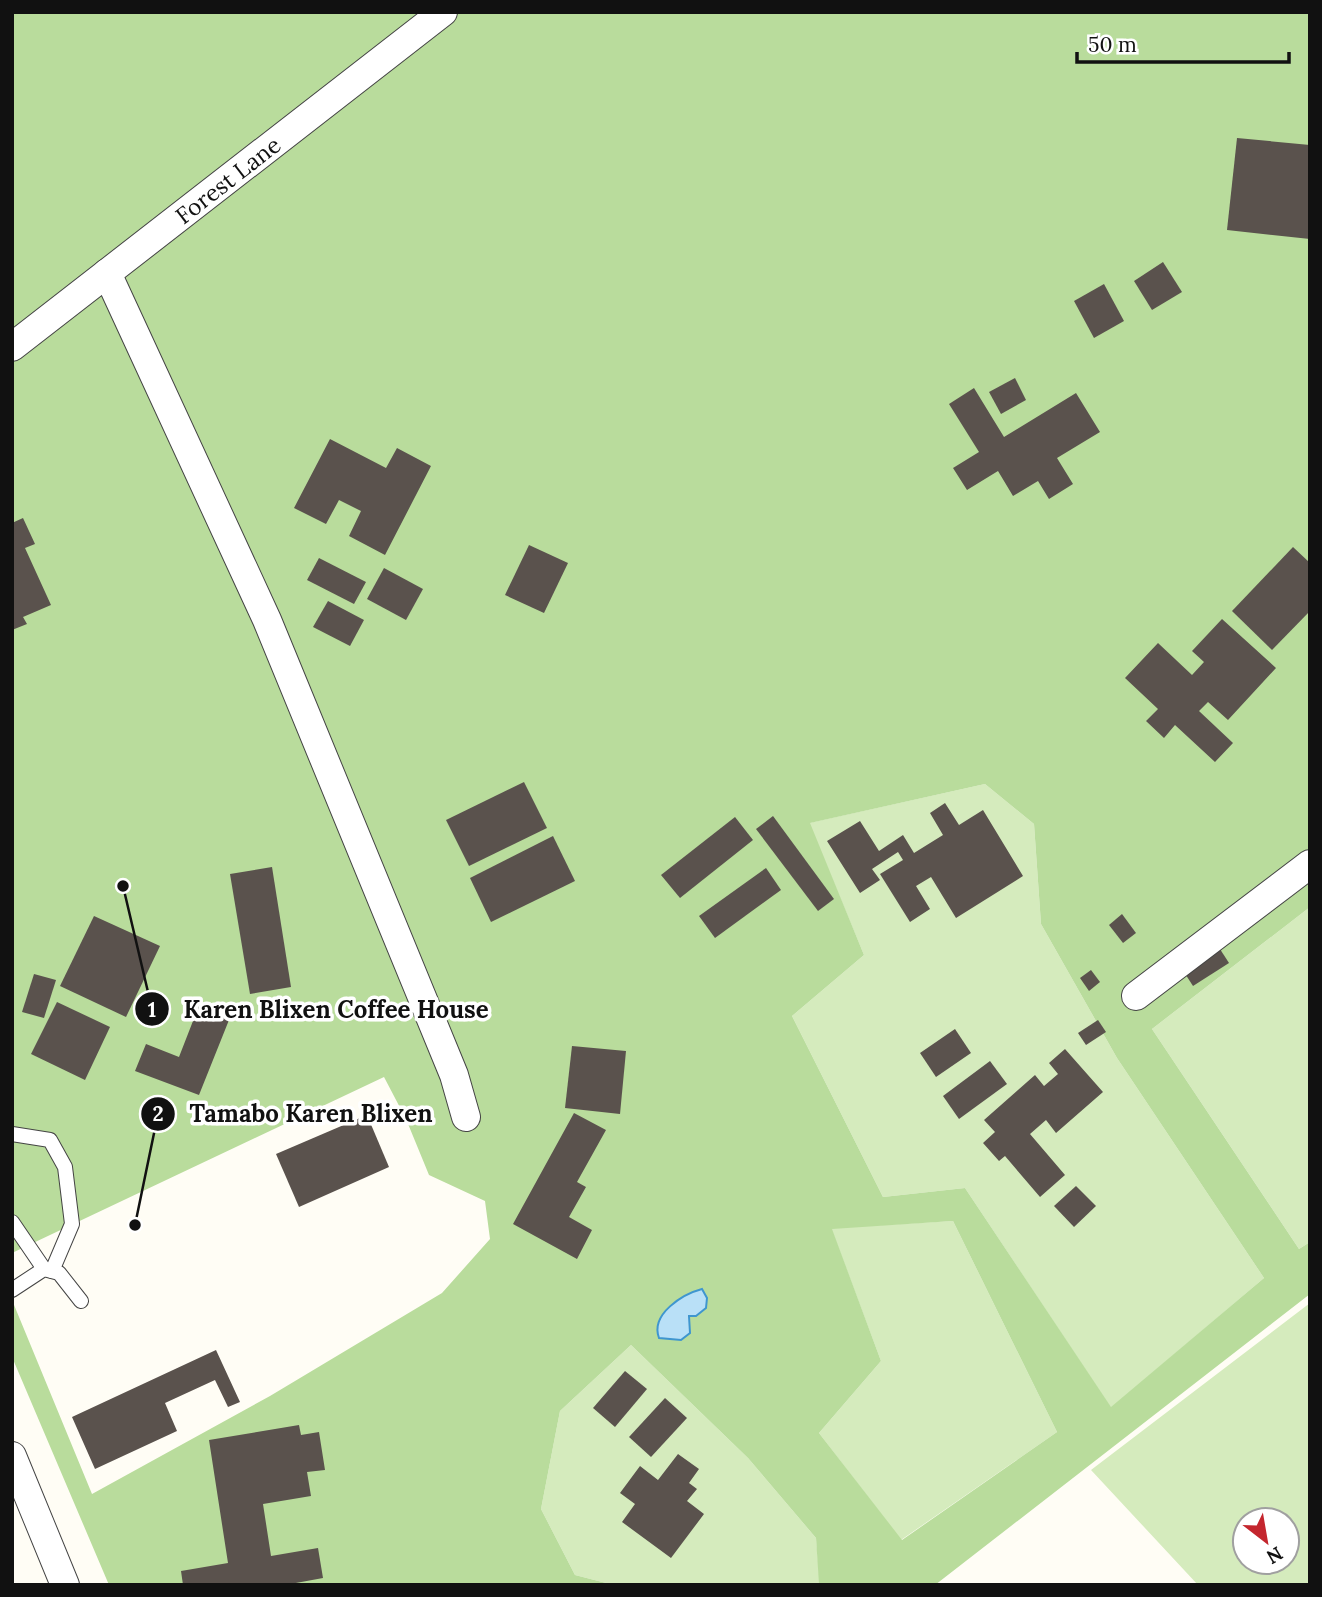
<svg xmlns="http://www.w3.org/2000/svg" width="1322" height="1597" viewBox="0 0 1322 1597" font-family="Lora,serif">
<style>
.green{fill:#d5ebbd;fill-rule:evenodd}
.forest{fill:#b9dc9c;fill-rule:evenodd}
.water{fill:#b9e0f7;stroke:#3f96cf;stroke-width:2}
.building{fill:#5a524d}
.lines{fill:none;stroke-linecap:round;stroke-linejoin:round}
.lane-casing{stroke:#444;stroke-width:16}
.street-casing{stroke:#444;stroke-width:30}
.lane{stroke:#fff;stroke-width:14}
.street{stroke:#fff;stroke-width:28}
.labels{text-anchor:middle;dominant-baseline:central;stroke-width:7;stroke-linejoin:round;paint-order:stroke}
.street-label{font-size:23px;fill:#111;stroke:#fff}
.leader{fill:none;stroke:#111;stroke-width:2.5}
.callout-dot{fill:#111;stroke:#fff;stroke-width:2.5}
.mark-label{font-size:21px;text-anchor:middle;font-weight:bold;fill:#fff}
.callout-label{font-size:24px;text-anchor:middle;font-weight:bold;fill:#111;stroke:#fff;stroke-width:7;stroke-linejoin:round;paint-order:stroke}
</style>
<rect width="100%" height="100%" fill="#fffdf5"/>
<g class="green">
<path d="M985,784L1034,824L1041,924L1117,1058L1264,1278L1111,1408L965,1188L883,1197L792,1016L864,955L809,823Z"/>
<path d="M1310,907V1242L1299,1249L1152,1029Z"/>
<path d="M953,1221L1057,1432L901,1540L819,1433L881,1361L831,1228Z"/>
<path d="M1310,1303V1585H1198L1091,1470ZM1287,1520V1562H1245V1520Z"/>
<path d="M631,1345L748,1458L816,1538L820,1585H614L575,1575L541,1509L560,1411Z"/>
</g>
<path class="forest" d="M12,12H1310V907L1152,1029L1299,1249L1310,1242V1294L935,1585L819,1584L816,1538L748,1458L631,1345L560,1411L541,1509L575,1575L614,1585H109L12,1357V1300L92,1494L270,1396L442,1293L490,1239L485,1201L429,1175L406,1119L384,1077L12,1253ZM985,784L1034,824L1041,924L1117,1058L1264,1278L1111,1407L965,1188L883,1197L792,1016L864,955L810,823ZM953,1221L1057,1432L902,1540L819,1433L881,1361L832,1229Z"/>
<path class="water" d="M702,1289L707,1298L706,1308L696,1316H689L690,1333L681,1340L659,1338C650,1314 683,1294 702,1289Z"/>
<g class="building">
<path d="M1237,138L1310,145V239L1227,230Z"/>
<path d="M1163,262L1182,292L1152,310L1134,281Z"/>
<path d="M1104,284L1124,321L1094,338L1074,301Z"/>
<path d="M1015,378L1026,400L1001,414L989,392Z"/>
<path d="M974,388L1004,437L1076,393L1100,432L1057,458L1073,484L1049,499L1038,481L1013,496L998,471L967,490L953,468L979,452L949,404Z"/>
<path d="M330,439L386,468L397,448L431,466L385,555L349,536L361,511L339,500L326,524L294,508Z"/>
<path d="M23,518L35,544L25,548L51,605L23,617L27,624L12,630V523Z"/>
<path d="M529,545L568,563L544,613L505,595Z"/>
<path d="M1293,547L1310,563V611L1272,650L1232,611Z"/>
<path d="M319,558L366,582L354,604L307,580Z"/>
<path d="M384,568L423,589L406,620L367,599Z"/>
<path d="M328,601L364,620L350,646L313,627Z"/>
<path d="M1222,619L1276,668L1228,720L1208,702L1199,711L1233,743L1215,762L1175,725L1164,738L1146,721L1158,709L1125,678L1158,643L1192,675L1204,662L1192,651Z"/>
<path d="M524,782L547,828L469,866L446,820Z"/>
<path d="M945,803L959,825L983,810L1023,876L956,918L931,877L916,886L930,909L910,922L880,874L903,860L898,852L872,869L880,880L860,893L827,841L860,821L879,851L903,835L914,853L943,835L930,813Z"/>
<path d="M773,816L834,899L818,911L756,829Z"/>
<path d="M735,817L753,840L680,898L661,875Z"/>
<path d="M553,836L575,881L491,922L470,878Z"/>
<path d="M272,867L291,987L250,994L230,874Z"/>
<path d="M766,868L781,890L715,938L699,916Z"/>
<path d="M1122,914L1136,933L1123,943L1109,925Z"/>
<path d="M94,916L160,946L126,1017L60,986Z"/>
<path d="M1218,946L1229,963L1193,986L1182,969Z"/>
<path d="M1091,970L1100,982L1089,991L1080,978Z"/>
<path d="M34,974L56,980L44,1018L22,1012Z"/>
<path d="M57,1002L110,1027L85,1080L31,1054Z"/>
<path d="M200,1003L231,1015L199,1095L135,1071L146,1044L179,1057Z"/>
<path d="M1098,1020L1106,1032L1086,1045L1078,1033Z"/>
<path d="M955,1029L971,1053L936,1077L920,1053Z"/>
<path d="M572,1046L626,1051L620,1114L565,1108Z"/>
<path d="M1065,1049L1103,1092L1056,1133L1046,1120L1030,1134L1065,1175L1040,1197L1005,1156L999,1161L983,1143L995,1132L984,1120L1035,1075L1044,1086L1058,1074L1049,1063Z"/>
<path d="M990,1061L1007,1084L959,1119L943,1096Z"/>
<path d="M574,1113L606,1130L577,1182L586,1187L569,1217L592,1230L577,1259L513,1224Z"/>
<path d="M367,1115L389,1167L299,1207L276,1154Z"/>
<path d="M1076,1186L1096,1206L1074,1227L1054,1206Z"/>
<path d="M216,1350L240,1402L228,1407L215,1380L165,1403L177,1431L95,1469L72,1417Z"/>
<path d="M625,1371L647,1389L615,1427L593,1408Z"/>
<path d="M665,1398L687,1418L651,1457L629,1437Z"/>
<path d="M299,1425L301,1435L319,1432L325,1470L307,1472L311,1496L263,1504L271,1556L318,1548L323,1578L285,1585H183L181,1571L228,1563L209,1440Z"/>
<path d="M678,1454L699,1469L689,1483L697,1489L687,1501L704,1514L671,1558L622,1522L635,1504L620,1493L640,1466L658,1480Z"/>
</g>
<g class="lines">
<defs>
<g id="lane">
<path d="M12,1134L50,1140L65,1167L72,1224L52,1271"/>
<path d="M12,1222L44,1269"/>
<path d="M12,1290L44,1269L59,1273L81,1301"/>
</g>
<g id="street">
<path d="M107,273L267,620L454,1075L466,1117"/>
<path id="s1" d="M12,347L443,12"/>
<path d="M1136,996L1310,864"/>
<path d="M12,1456L65,1585"/>
</g>
</defs>
<use href="#lane" class="lane-casing"/>
<use href="#street" class="street-casing"/>
<use href="#lane" class="lane"/>
<use href="#street" class="street"/>
</g>
<g class="labels">
<g class="street-label">
<text stroke="none"><textPath href="#s1" startOffset="273">Forest Lane</textPath></text>
</g>
</g>
<path class="leader" d="M123 886L152 1009M135 1225L158 1114"/>
<g class="callout-dot">
<circle cx="123" cy="886" r="7"/>
<circle cx="135" cy="1225" r="7"/>
<circle cx="152" cy="1009" r="18"/>
<circle cx="158" cy="1114" r="18"/>
</g>
<g class="mark-label">
<text x="152" y="1017">1</text>
<text x="158" y="1121">2</text>
</g>
<g class="callout-label">
<text x="336" y="1018">Karen Blixen Coffee House</text>
<text x="311" y="1122">Tamabo Karen Blixen</text>
</g>
<rect width="1322" height="1597" fill="none" stroke="#111111" stroke-width="28"/>
<g transform="translate(1266 1541) rotate(149)"><circle r="33" fill="#ffffff" stroke="#a0a0a0" stroke-width="2"/>
<path d="M0-5L12 26L0 18L-12 26Z" fill="#c4262e"/>
<text y="-10" font-size="19" font-weight="bold" text-anchor="middle" fill="#111111">N</text>
</g>
<path d="M1077 52v10h212v-10" fill="none" stroke="#111111" stroke-width="3.5"/>
<text x="1088" y="52" font-size="21" fill="#111111" stroke="#ffffff" stroke-width="5" paint-order="stroke">50 m</text>
</svg>
